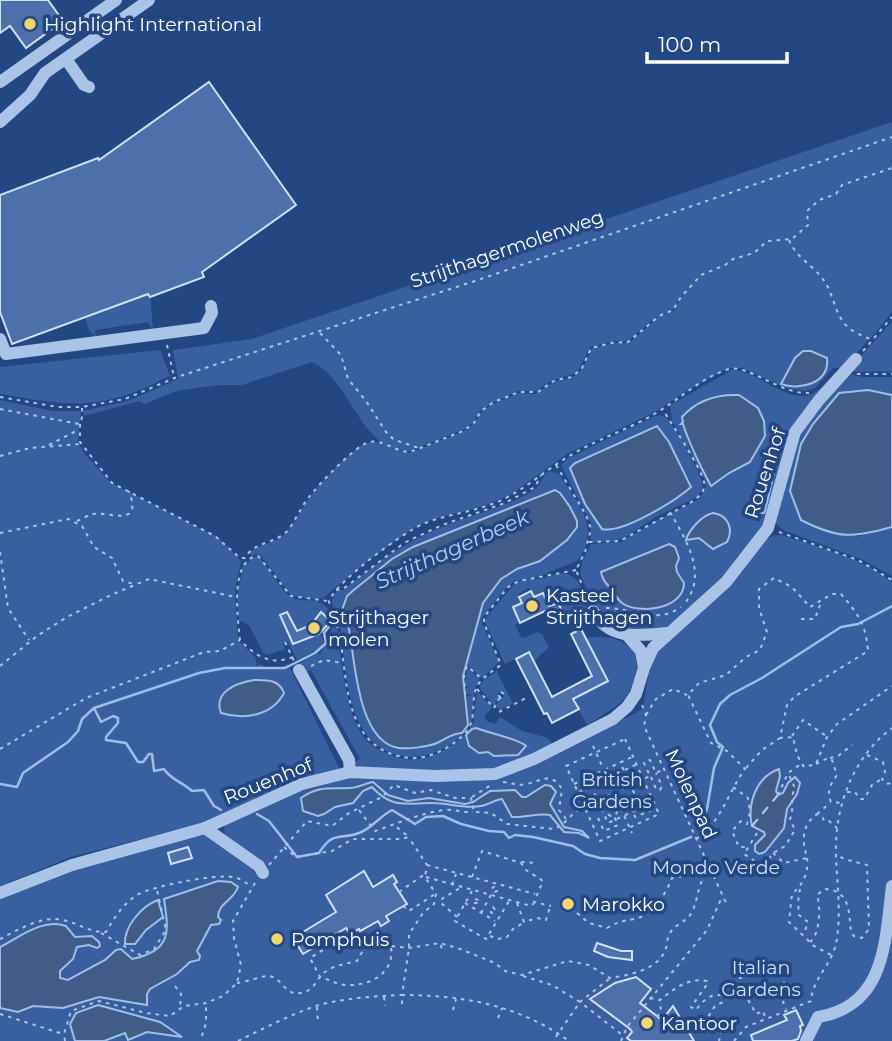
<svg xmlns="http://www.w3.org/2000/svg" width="892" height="1041" viewBox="0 0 892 1041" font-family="Montserrat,sans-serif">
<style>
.green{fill:#3860a0;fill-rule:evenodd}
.water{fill:#415c87;stroke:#a0bde9;stroke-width:2}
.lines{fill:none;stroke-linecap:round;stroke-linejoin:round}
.stream{stroke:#a0bde9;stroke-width:2.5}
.ferry{stroke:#b7cdef;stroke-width:2;stroke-dasharray:9 7;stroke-linecap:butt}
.building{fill:#4b70ab;stroke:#cfdff6;stroke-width:2}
.path{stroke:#acc3e8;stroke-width:2;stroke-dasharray:3.5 5;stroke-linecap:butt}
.minor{stroke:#acc3e8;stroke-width:12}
.poi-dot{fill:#f3d56f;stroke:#234783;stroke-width:2.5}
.labels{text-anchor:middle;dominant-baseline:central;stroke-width:7;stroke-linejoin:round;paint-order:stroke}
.poi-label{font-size:19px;fill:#fff;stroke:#234783;text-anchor:start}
.street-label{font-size:19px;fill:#fff;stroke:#234783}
.park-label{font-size:19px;fill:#cfdff6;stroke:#234783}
.water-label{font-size:21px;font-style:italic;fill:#b7cdef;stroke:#234783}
</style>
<rect width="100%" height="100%" fill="#234783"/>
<g class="green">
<path d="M892,122V312L871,338L862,335L869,339L844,368H833L815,388L805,391L787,388L742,368H728L693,387L655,412L567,454L510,495L484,506L433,519L415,527L369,560L323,598L309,599L291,595L261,556L256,554L252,556L249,553C261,542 276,545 287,532C295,523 301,510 308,500C318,485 352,448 368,443C382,439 395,453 410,453L464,431L474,424L482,411L495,403L519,393L535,394L555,381L572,378L583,368L592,348L616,343H629L659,317L674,310L681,297L700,276L681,296L673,309L650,322L627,342L615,341L590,347L577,373L552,380L537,391H518L494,402L480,411L473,422L463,430L409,451C361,453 352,381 312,362L242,385H218L176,391L145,404L139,401L84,416L83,411L128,401L178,379L173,350L252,339ZM810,351L827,358L828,364C816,382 804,393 782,384L789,369Z"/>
<path d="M150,293L153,331L148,322L95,330L96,337L89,330L85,317Z"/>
<path d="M892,321V373C877,369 864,375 849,370Z"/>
<path d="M160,350L170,376C158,381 147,388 135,392C83,411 51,402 0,394V367Z"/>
<path d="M732,370C757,370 787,404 812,394C823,389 828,377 838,371L804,413L767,522L726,578L668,626L660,630L619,628L596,613L580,573L582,562L591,544L621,542L656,521L699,499L706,487L704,478L672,420L670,405ZM732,395L758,408L764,421L765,436L754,456L711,486L701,464L690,449L682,416L702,401ZM774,469L764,513L751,509L761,470ZM708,514H718L713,549L699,538L693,539L688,534ZM666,545L677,552V572L683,579L659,607C622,610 625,606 603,580L604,569L643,556Z"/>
<path d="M845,373L862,377H892V395L868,390L856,537L892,527V576L861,559L783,530L774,521L794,440Z"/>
<path d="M0,400L53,411H81L78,442L84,453L111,483L219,538L241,561L235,589L238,640L255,657L257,666L260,664C271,671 277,669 288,664L340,770L204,823L71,857L0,886Z"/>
<path d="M655,416C660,416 662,415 666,418C676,425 702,475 703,487L697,497L654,518L626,537L610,542H591V523L561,466L568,458ZM642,432L669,442L691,483L618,528L608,530L598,525L591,509L585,504L570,468L575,463Z"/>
<path d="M549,471L559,474C577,503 603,528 577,561L537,577L515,581L507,587L482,618V623L499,662L482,678L465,664L479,611L497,583L510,573L539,561L574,533L576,518L559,492L555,490L413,547C394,558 364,577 350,593C344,601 343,609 334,615L332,600L337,590H344C376,561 412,538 452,523C475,514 519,503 537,487C542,483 542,476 549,471Z"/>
<path d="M781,535C818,547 861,557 892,582V1041H0V897L58,872L203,834L225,836L224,827L233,819L303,789L352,776L473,781L553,756L639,711L643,707L649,673L662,642L766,540L772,536Z"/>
<path d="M256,556L260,558C269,569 277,584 287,594C303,608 319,589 334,618L331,621L321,613L311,625L297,631L288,612L280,616L293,644L320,634L324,641L318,650L297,660L288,641L283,643L285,649L267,655L264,654L249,625L239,620L237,597L243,566Z"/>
<path d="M562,573C578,574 588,595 587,611L567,620L558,601L549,605L543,593L534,597L529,588L518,594L522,603L513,608L520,622L515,625L522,639L537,632L542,634L549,647L534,661L529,652L505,664L484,620L515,583L526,579H540Z"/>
<path d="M344,615L347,620L350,648L360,696L375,733L386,742L398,748L430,745L455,733H462L469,726L464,698L471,695L466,694L465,688L470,687L465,686V679H469L465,678L468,668L480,679C468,694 478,716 467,730C456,744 431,757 414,757C346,756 347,676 340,626L336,619Z"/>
<path d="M334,623L337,626C341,656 346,719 366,740C374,749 384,752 394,756C421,767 447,751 467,733L468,743L479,753L488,751L494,756L520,754L525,748L521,741L499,737L476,728L469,731L473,723L477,691L492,707L484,717L488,722L495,724L500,717L522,731L548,738L553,745L491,772L361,768L354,763L360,759L311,670L304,673L299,663L318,653L322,654L321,652Z"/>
<path d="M595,637C637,635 652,668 624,699C614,709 599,717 587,725L573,699L608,681L586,638Z"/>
<path d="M498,670V674L513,703L500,710L496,706L500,699L504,697V692L498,693L499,698L494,706L479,687L485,679Z"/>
</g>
<g class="water">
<path d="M803,351H811L827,358C830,383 800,391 781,384L795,358Z"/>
<path d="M868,390L892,395V527C853,538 838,539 801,520L790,491L801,444L813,424L839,393Z"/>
<path d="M739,395L758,408L764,421L765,436L750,462L729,473L711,486C701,467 691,449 683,424H681L683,422L682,417C697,400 716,394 739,395Z"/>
<path d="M657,426L669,442L691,487C675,501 622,534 602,529L585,504L570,468L575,463Z"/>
<path d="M771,461L774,473L765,511L764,513L751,512C755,498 757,467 771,461Z"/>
<path d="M555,490L560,493L570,507L577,521V527L567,540L540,561L517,569L501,579L483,603L463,676L468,725L462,733C452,733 446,739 437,743C427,747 409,749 399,748C356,742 355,655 348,624C346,618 343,616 342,610L347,596L355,589L392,559L413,547Z"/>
<path d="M713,513C728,515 734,529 727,542L713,549L699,538L686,540C689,530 702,515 713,513Z"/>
<path d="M669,544L675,547L679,558L676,566L677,572L684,583C684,609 639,615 622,603C618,600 615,594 612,590C607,584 602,580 601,572Z"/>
<path d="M254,680C266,680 279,679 284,693C272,716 244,720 221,713C213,692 236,683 254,680Z"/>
<path d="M476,728C488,733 520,739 526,746L518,755L494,756L488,752L479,753L469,746L466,735L472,729Z"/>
<path d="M779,769L780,776L776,791L778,795L783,793L788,783L795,777L800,783L797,794L787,809L784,828L765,852L759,854L755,851V845L765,835L764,832L752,826C747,804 756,777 779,769Z"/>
<path d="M373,782L388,795L408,801L429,798L465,804L473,802L490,791L515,790L522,797H526L545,785L551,786L556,792L550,804L564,827L582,831L589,838L579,833L564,832L550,815C537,813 525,818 512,817L502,799C494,800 488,805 481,806C464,809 449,803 432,803C406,803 392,809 372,787L363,791L353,803L335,807L324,814L318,816L303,811L301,798C320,785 331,789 350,788C357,788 366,783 373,782Z"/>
<path d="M218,881L231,882L238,887C234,900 218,903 218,917L221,920L219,924L211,925L197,951L200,956L199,960L190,962L177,974L150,989L147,994V1005L99,997L63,1008L33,1006L18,1012L0,1008V947C20,937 42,918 66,926L75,937L92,936L99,942L100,946L97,948L89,945L77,947L73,959L60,971V978L68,980L105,960L116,950L121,949L132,959C172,951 169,932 164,899Z"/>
<path d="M158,900L163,917L146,930L135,944H125C124,926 142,906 158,900Z"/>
<path d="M98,1005L160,1022L182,1037L147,1032L128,1040L125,1033L104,1041H75L70,1024L76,1013Z"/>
</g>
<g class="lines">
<g class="stream">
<path d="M94,708L101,722L113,716L118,718V723L106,737V740L126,743L138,762H143L149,754H152L154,771L164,769C170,779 182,782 192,791L204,790L214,806L221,810"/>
<path d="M0,784L17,787L23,773L68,742L78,731L82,719L94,708L199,673L225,668H285L315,653L326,643L324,633L332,623"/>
<path d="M257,814L269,821L297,857L319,853C333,830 341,840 359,833C371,829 380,816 392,810L415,824L426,817L443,816L461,824L489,831L504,832L509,838L515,835L533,837L573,846L585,854L600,858L635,860L691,837"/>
<path d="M699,825L707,809L714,768L723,747L717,742L710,725L720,704L730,695L762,678L841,627L858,624L892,606"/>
</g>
<path class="ferry" d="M752,826L778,795"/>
</g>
<g class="building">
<path d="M0,0H48L63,21L26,48L10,26L0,33Z"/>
<path d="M209,82L296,205L202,272L204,277L150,297L148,294L12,344L0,312V195L98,158L99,160Z"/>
<path d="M531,591L534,597L543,593L549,606L558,603L566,618L557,623L549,609L520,623L513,607L522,603L519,597Z"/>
<path d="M287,612L297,631L311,625L321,612L331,621L319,634L293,644L280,615Z"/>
<path d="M581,629L608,681L573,699L579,709L552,723L547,713L544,714L516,659L529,652L552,697L592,676L571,634Z"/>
<path d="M188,847L192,858L171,864L168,853Z"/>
<path d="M364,871L373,887L393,875L397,882L394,884L407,904L386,916L389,921L381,926L378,921L360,931L359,929L350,934L346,928L303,954L293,938L336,912L326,895Z"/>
<path d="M597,943L621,951H632V960L608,957L594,951Z"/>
<path d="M636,977L651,989L640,1003L662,1020L673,1006L694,1041H631L627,1038L632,1032L630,1029L590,999L615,983Z"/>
<path d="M796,1010L803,1025L800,1026L801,1031L798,1039L792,1041H753L751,1035L787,1020L784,1015Z"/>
</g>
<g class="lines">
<g class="path">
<path d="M789,240C795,256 812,265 822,278C833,291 834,311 844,323C851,332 863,336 873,340"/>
<path d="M320,333L341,355L348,379L366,401L388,435L395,440L419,448"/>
<path d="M167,345L174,377"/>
<path d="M863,351L892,317"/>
<path d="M857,374H892"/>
<path d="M0,397L58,407H82L125,399L177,377L475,281L892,137"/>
<path d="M0,409L79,424L82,418V408"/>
<path d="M80,424V442L112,483L215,536L240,558H245C255,540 276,545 289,529C296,519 301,507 309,497C318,485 356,445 369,442C383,439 395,452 410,452L463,431L474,423L481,411L494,402L519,392H538L555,380L572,377L582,368L591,348L616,342L627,343L659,316L673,310L681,297L701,275L725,265L733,259L754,253L767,241L792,239L808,225L807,211L819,200L836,194L842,185L892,168"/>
<path d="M49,445L78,430"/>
<path d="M0,456L30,448L80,444"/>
<path d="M556,465L586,515L591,529L585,552L576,570L589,602"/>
<path d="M670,512C686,540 708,574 685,603"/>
<path d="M77,521C82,519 88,515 93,514C110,511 143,529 129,491"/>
<path d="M779,532L858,560L892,580"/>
<path d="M0,533L68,519L82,526L94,547L112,558L123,581L134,584"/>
<path d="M589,542L620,541L695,500C700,495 706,490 704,482C700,466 673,426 663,410"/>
<path d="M0,552L8,608L29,640"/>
<path d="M576,570L519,581L508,587L484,617V623L501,665C494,670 486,675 480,682C468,696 479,717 466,732C454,746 429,760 410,758C345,751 348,687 340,637C338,624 331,614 329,601C336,582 402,533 423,524C449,513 478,512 504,499C526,488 545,471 566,458C594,440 628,430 656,413C680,399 702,377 729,369C747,364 782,395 809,393"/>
<path d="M336,590L343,589L404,543L442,525L505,503L535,487L541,475"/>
<path d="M606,608C633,608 656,625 681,607"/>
<path d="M801,619H815L820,605"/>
<path d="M285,642L294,661"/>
<path d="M293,657C271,666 255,656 240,640C238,619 229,559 258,556L291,596L328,601"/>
<path d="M0,666L37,636L67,617L111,595L149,579L236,597"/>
<path d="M311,666L324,660L342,663"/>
<path d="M477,689L494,708L500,697"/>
<path d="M501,692L504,694L501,698L499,696Z"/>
<path d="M465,695L464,676L467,666L482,679"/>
<path d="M642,705L646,715L644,726L727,905"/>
<path d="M499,712L526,698"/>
<path d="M646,715L656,699L673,689L687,695"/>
<path d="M792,736L803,720L826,736"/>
<path d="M625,739L659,814L600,841L566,766Z"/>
<path d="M593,746L632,833"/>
<path d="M0,749L86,698L204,652L220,651L240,640"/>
<path d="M867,755L883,762L885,772L882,779L886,784L892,783"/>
<path d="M830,758L838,756L852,745"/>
<path d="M816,764L828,758L832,760L837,775C831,783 826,792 831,802L841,803"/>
<path d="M746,768L762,750L780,738"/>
<path d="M651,777L656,789L660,790L662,786L656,773"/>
<path d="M587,778L608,823L641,808L620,762"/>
<path d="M503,782C512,783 519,786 527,784C543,780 551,772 562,789L559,810L566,819"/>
<path d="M574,784L632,757"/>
<path d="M733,787L748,798L750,812L747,824L741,821L732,831L739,847H745"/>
<path d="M579,792L637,764"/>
<path d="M847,792H855L860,799H864L872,785L882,779"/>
<path d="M778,795L788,773L801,764"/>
<path d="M472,797L491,785"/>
<circle cx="629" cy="803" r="4"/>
<path d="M634,801L650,794"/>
<circle cx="612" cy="811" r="5"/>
<path d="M631,807L635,817L650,811L644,797"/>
<path d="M359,810L375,831C399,823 420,813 445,810C455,809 463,813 473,812"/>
<path d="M817,814L830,803"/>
<path d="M598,818L604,831L618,825L614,816"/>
<path d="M757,833L744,854L756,862L760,868L764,866L773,853L785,846L795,830L790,819C795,809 789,799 795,788L788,773"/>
<path d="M696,839C721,823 728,792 745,769L727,751L711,743L688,695L699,683L726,675L746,657L760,650L767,632L759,608V589L774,578L792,587L810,607L832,594H841C858,614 866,624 868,651L794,697L787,705L780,738L793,737L797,755L804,767L816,764L827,737L837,724L892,686"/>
<path d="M284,847L296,857L332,851L353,839H401L409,837L394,825"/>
<path d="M773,853L784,863L807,858C802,840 801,826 817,814L823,818L824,821H829L837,828"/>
<path d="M807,858C809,872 803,885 792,894L789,922L814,946L833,956"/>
<path d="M521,862L538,863"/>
<path d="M269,865L307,821L332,826L349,813L382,797L394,785L415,793L431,790L455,798H471L474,812L491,813L507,824L554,829L562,825L576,811L650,776L644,763L647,760H650L656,773L664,769"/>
<path d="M427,865L535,894"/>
<path d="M426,877L531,906L534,903"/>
<path d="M472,877L482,851L521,863L526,870L543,881L534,902L551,906"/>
<path d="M452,885L456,874"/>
<path d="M800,889L798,902L799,915L808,922L804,934"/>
<path d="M472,891L455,921L486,939L509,901"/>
<path d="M399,892L422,876L425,877L427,865L409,838"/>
<path d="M475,899L479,900V903H475Z"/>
<path d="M465,903L495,921"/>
<path d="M517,903L524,922L537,918L546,920L550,907"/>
<path d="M403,906L409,911L435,894"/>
<path d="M493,907L496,911L492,913L490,911Z"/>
<path d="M481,913L492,893L497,891L495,886L491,889L492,893"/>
<path d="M577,913L589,923L607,928C617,922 623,921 634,919C652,916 666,894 672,878L688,875L704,857"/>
<path d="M457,917L440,902L443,898L460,888"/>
<path d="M101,933L140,955L154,949L166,930L157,890"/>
<path d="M490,936L498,939L507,937L513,929L523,923"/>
<path d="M369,938L355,941L344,937L310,958L320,977C328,979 338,985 347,985C370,986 395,973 391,947"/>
<path d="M0,939C18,930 42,915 63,920C78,923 90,933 106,932C114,918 123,904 137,895C152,886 215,874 233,877C240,878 246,883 252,887"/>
<path d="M810,942C820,934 821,907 817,895L824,889C850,890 849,911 851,933L854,936L862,938L869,929L867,865L844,859L836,854"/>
<path d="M441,945L442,953"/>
<path d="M523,976L552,985L580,1002L553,1041"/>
<path d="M609,979L580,1002L621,1034"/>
<path d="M237,983C246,982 265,975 269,976C283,978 284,996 301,993C315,991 316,978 325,972C334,965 346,964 357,961L370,938L391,946L409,948L440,943L460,949L495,963L505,971L522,975L568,961L589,965L610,978C628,975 654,971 664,953C668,947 666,939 670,933C676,923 688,922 693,910C699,895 698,880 710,870"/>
<path d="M740,985L756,1014L763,1011L765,1017"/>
<path d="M175,986L181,994L180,1009"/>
<path d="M384,997L385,1006"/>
<path d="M728,997L733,993L732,989L740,985V978L775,963L791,998L783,1002L786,1009"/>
<path d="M650,998L660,1000C674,989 688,977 707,981L708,983L691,1007L696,1010C704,999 713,991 727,997L725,1001L715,1006L701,1028L704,1033L720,1023L723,1025L719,1041"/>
<path d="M402,1004V995C462,995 519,1005 569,1041"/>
<path d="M317,1007L318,1022"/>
<path d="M453,1010L456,999"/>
<path d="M0,1014L63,1034"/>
<path d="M657,1017L661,1011L660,1001"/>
<path d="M498,1018L502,1008"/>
<path d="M202,1036L206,1023V1005"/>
<path d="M65,1041L64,1034L71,1011L99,1001L146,1013L170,1016L184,1006L206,1003L223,996L237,983L241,965L234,938L233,921L255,883"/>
<path d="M238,1041C265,1028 291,1014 319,1005C346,998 374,996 402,995L409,948V934L423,913L434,904L436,894L425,877"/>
<path d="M621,1041L627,1027L707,930L722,897"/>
<path d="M734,1041L746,1027L811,1001C813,976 834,964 837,938C841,911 837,883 836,857C834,808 852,758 892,728"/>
</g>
<g class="minor">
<path d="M66,59L84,85L89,87"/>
<path d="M0,82L116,0"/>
<path d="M0,122L30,95L45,73L149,0"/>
<path d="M0,339L6,354L204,328L212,313L211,306"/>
<path d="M593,611C609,640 638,636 667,633"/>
<path d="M627,635L641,651L644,667"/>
<path d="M299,670L349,760L350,772"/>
<path d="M205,828L259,866L263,873"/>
<path d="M0,893L72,865L205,828L302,784L350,772L435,776L495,774L534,759L613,719L627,707L636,694L644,668L653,648L726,582L768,528L795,432L819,400L856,359"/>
<path d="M806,1041L818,1017C886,1006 885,941 892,886"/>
</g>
</g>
<g class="poi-dot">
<circle cx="30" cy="24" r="7"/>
<circle cx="532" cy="606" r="7"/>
<circle cx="314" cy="628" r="7"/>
<circle cx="568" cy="904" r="7"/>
<circle cx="277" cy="939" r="7"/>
<circle cx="647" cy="1023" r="7"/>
</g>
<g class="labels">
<g class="poi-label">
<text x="44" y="24">Highlight International</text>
<text x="546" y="595">Kasteel<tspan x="546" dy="22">Strijthagen</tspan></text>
<text x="328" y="617">Strijthager<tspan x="328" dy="22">molen</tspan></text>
<text x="582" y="904">Marokko</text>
<text x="291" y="939">Pomphuis</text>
<text x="661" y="1023">Kantoor</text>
</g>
<g class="street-label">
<text transform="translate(507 249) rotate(-19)">Strijthagermolenweg</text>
<text transform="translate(765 473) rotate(-72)">Rouenhof</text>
<text transform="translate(268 781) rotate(-22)">Rouenhof</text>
<text transform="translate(691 794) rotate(65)">Molenpad</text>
</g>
<g class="park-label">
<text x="612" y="779">British<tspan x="612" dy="22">Gardens</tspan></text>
<text x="716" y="867">Mondo Verde</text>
<text x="761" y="967">Italian<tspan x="761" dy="22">Gardens</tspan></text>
</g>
<g class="water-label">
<text transform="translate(452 549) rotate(-24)">Strijthagerbeek</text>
</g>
</g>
<path d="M647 52v10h140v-10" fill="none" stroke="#ffffff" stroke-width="3.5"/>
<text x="658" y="52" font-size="21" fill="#ffffff" stroke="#234783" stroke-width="5" paint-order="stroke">100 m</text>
</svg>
